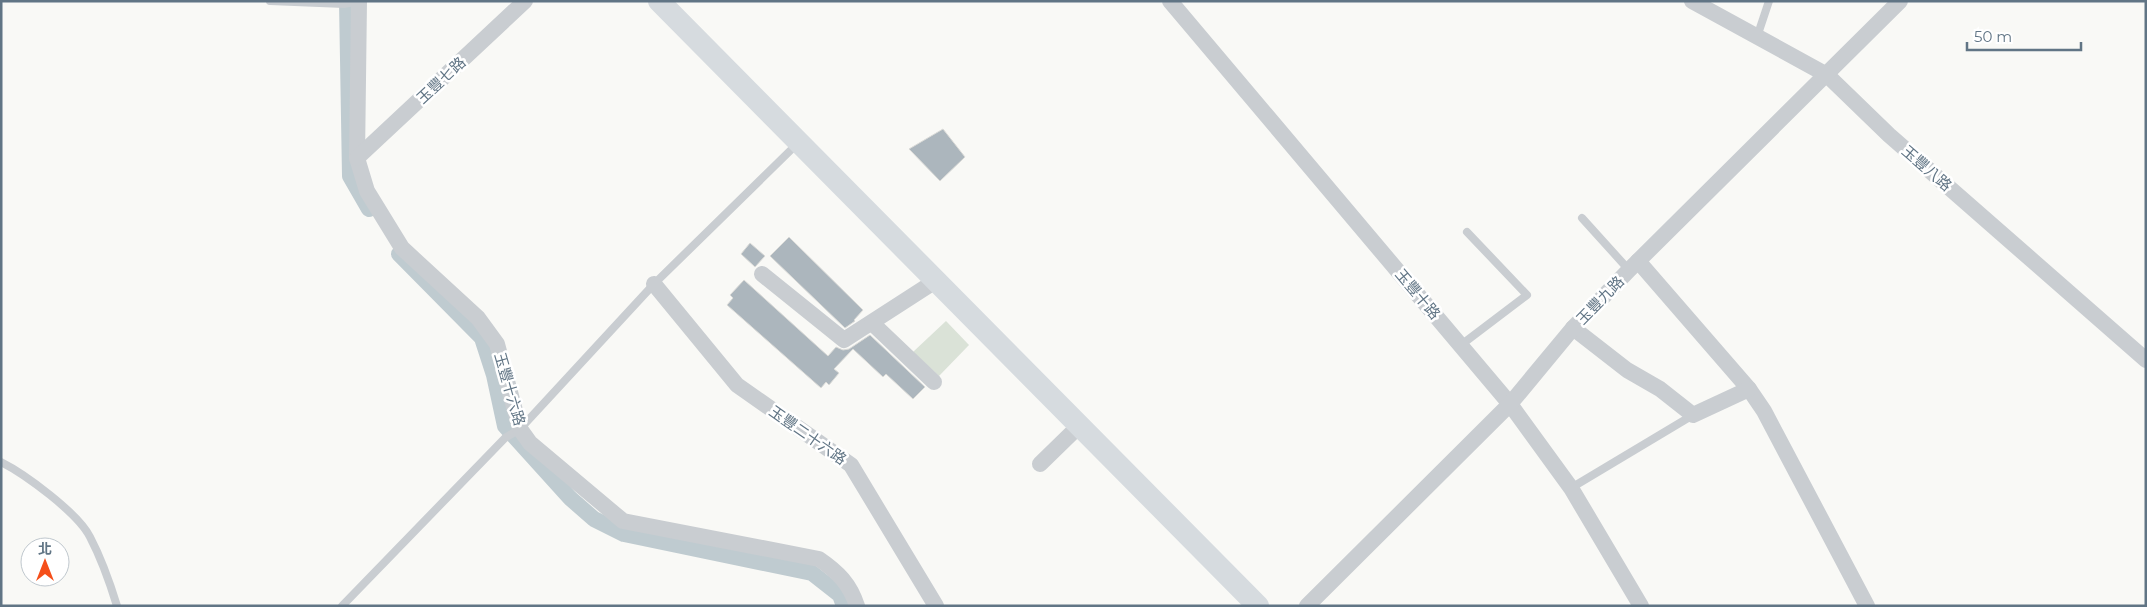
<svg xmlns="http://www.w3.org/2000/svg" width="2147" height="607" viewBox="0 0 2147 607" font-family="Montserrat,'Noto Sans TC',sans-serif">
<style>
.green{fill:#dae2d7}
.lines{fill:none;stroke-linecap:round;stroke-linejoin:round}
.canal{stroke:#bfcbd0;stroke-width:16}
.building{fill:#acb6bd;stroke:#dbdbd8}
.service{stroke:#c9cdd1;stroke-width:8}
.minor{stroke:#c9cdd1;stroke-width:16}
.secondary{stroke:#d6dbdf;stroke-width:22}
.labels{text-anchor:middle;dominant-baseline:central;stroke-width:5;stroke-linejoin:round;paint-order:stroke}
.street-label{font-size:15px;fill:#617585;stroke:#fff}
</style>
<rect width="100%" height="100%" fill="#f9f9f6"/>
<path class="green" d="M946,321L969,345L939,376L913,352Z"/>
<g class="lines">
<g class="canal">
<path d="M347,1L350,176L369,209"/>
<path d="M399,254L482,338L494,375L505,426L570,498L594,519L624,534L812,573L840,595L844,606"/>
</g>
</g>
<g class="building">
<path d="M943,129L965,157L940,181L909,149Z"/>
<path d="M789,237L863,310L854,320L855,321L845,328L770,256Z"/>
<path d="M750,243L765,256L755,267L741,254Z"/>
<path d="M744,280L828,356L836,347L843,350L849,349L870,335L925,387L913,399L886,374L883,377L853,349L834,369L839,373L829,385L826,382L821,388L727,305L733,298L730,295Z"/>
</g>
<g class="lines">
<g class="service">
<path d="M270,1L344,4L359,1"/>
<path d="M1757,37L1769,1"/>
<path d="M1582,218L1629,270"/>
<path d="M1461,345L1527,295L1467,232"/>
<path d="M1,462C25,474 78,513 90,537C101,558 110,583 117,606"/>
<path d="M1571,488L1693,415"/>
<path d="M342,606L505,438L520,429L654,284L798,143"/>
</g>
<g class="minor">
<path d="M359,1L357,158L367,191L402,248L478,318L497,344L520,429L530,443L623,521L819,559C838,572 850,584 857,606"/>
<path d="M1170,1L1510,404L1571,488L1641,606"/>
<path d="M1692,1L1827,75L1889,135L2146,360"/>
<path d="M357,158L525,1"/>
<path d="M1638,261L1749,389L1764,411L1867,606"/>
<path d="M762,274L844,340L937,280"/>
<path d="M654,284L737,385L851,465L936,606"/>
<path d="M872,323L934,382"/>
<path d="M1573,328L1627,370L1660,389L1693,415L1749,389"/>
<path d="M1040,464L1080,425"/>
<path d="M1307,606L1510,404L1573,328L1629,270L1900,1"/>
</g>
<path class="secondary" d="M659,1L1258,606"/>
</g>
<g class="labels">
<g class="street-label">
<text transform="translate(441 80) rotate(-43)">玉豐七路</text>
<text transform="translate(1927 168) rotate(41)">玉豐八路</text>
<text transform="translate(1418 294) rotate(50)">玉豐十路</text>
<text transform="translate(1600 300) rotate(-46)">玉豐九路</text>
<text transform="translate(510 389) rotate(74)">玉豐十六路</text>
<text transform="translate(808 435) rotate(35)">玉豐二十六路</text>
</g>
</g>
<rect width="2147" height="607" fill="none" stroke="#617585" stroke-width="5"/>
<g transform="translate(45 562)"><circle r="24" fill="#ffffff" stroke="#c0c8ce"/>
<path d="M0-4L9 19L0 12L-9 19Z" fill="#f54f1a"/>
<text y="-8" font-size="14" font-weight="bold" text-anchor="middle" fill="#617585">北</text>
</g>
<path d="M1967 42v8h114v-8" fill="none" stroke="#617585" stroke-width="2.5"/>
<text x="1974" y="42" font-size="15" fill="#617585" stroke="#ffffff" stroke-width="4" paint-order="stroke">50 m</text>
</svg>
